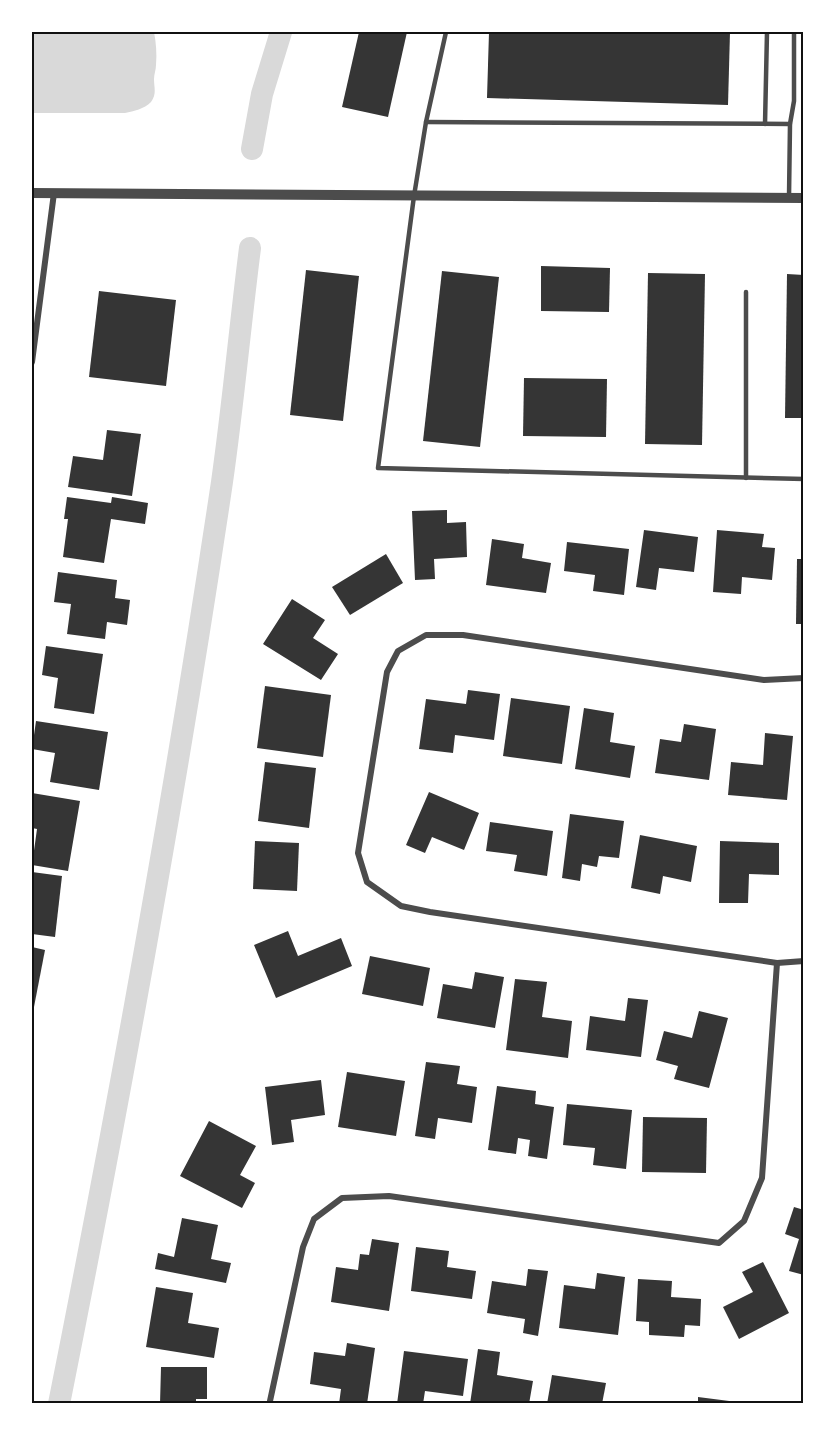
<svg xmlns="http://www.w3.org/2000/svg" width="835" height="1435" viewBox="0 0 835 1435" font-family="'Open Sans',sans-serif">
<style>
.water{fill:#d9d9d9}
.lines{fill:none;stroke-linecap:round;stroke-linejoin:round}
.canal{stroke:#d9d9d9;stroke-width:22}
.building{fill:#353535}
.service{stroke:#4c4c4c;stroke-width:4.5}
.minor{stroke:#4c4c4c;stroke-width:6}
.tertiary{stroke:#4c4c4c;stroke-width:10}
.neatline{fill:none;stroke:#111;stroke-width:2}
</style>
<rect width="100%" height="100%" fill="#fff"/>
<path class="water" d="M32,32H154C156,42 157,54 156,65C156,70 154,74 154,79C154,88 157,94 151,102C144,109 134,111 125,113H32Z"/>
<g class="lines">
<g class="canal">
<path d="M252,149L262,94L281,32"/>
<path d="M59,1404C120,1098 176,791 222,482C233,405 240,326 250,248"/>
</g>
</g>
<g class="building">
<path d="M359,32H407L388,117L342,107Z"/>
<path d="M489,32H730L728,105L487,98Z"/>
<path d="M541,266L610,268L609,312L541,311Z"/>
<path d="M306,270L359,276L343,421L290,415Z"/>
<path d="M442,271L499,277L480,447L423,441Z"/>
<path d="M648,273L705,274L702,445L645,444Z"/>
<path d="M787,274L804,275V418H785Z"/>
<path d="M99,291L176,300L166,386L89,377Z"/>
<path d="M524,378L607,379L606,437L523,436Z"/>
<path d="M107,430L141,434L132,496L68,487L73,456L103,460Z"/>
<path d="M67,497L111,503L112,497L148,503L145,524L111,519L104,563L63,557L68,519H64Z"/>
<path d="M447,510V523L466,522L467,557L434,559L435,579L415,580L412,511Z"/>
<path d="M644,530L698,537L694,572L659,568L656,590L636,587Z"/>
<path d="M717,530L764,534L762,547L775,548L772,580L742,577L741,594L713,592Z"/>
<path d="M492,539L524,544L522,558L551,563L546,593L486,585Z"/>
<path d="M567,542L629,549L624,595L593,591L595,575L564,571Z"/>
<path d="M386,554L403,583L350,615L332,587Z"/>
<path d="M797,559H804V624H796Z"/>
<path d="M58,572L117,580L115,598L130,600L127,625L107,622L105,639L67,634L71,604L54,602Z"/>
<path d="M292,599L325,620L313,638L338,654L321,680L263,644Z"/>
<path d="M46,646L103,654L94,714L54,708L58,678L42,675Z"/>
<path d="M265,686L331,695L323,757L257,748Z"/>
<path d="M468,690L500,694L494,740L455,735L453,753L419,749L426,699L466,704Z"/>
<path d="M511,698L570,706L562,764L503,756Z"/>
<path d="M584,708L614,713L610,742L635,746L630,778L575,769Z"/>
<path d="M36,721L108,732L99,790L50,782L55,753L32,749Z"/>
<path d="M684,724L716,729L709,780L655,773L660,739L681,742Z"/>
<path d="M765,733L793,736L787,800L728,795L731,762L763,765Z"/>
<path d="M265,762L316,768L309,828L258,821Z"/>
<path d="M429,792L479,813L464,850L432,837L425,853L406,845Z"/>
<path d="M32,793L80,801L68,871L32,865L37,829L32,828Z"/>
<path d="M570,814L624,821L619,858L599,856L597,867L582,864L580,881L562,878Z"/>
<path d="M490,822L553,831L547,876L514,871L517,855L486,851Z"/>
<path d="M640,835L697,846L691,882L663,876L660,894L631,888Z"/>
<path d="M255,841L299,843L297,891L253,889Z"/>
<path d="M720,841L779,843V875L749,874L748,903H719Z"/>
<path d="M32,872L62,876L55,937L32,934Z"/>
<path d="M288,931L298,956L341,938L352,966L276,998L254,945Z"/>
<path d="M32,947L45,950L33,1012H32Z"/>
<path d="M370,956L430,968L423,1006L362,994Z"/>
<path d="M475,972L504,977L495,1028L437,1018L443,984L472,989Z"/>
<path d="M515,979L547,982L542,1017L572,1021L568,1058L506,1050Z"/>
<path d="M628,998L648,1000L641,1057L586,1050L590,1016L625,1021Z"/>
<path d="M699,1011L728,1018L709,1088L674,1079L678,1066L656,1060L664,1031L692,1038Z"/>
<path d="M426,1062L460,1066L457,1084L477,1087L472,1123L438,1118L435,1139L415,1136Z"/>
<path d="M347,1072L405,1081L396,1136L338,1127Z"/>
<path d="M321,1080L325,1115L291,1120L294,1142L272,1145L265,1087Z"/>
<path d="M497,1086L536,1091L535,1104L554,1107L547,1159L528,1156L530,1140L518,1138L516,1154L488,1150Z"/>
<path d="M567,1104L632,1110L626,1169L593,1165L595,1148L563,1145Z"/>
<path d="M643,1117L707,1118L706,1173L642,1172Z"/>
<path d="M209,1121L256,1146L240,1175L255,1183L242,1208L180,1176Z"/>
<path d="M794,1207L804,1210V1275L789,1271L799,1239L785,1234Z"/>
<path d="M182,1218L218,1225L211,1259L231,1263L226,1283L155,1269L158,1253L174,1257Z"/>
<path d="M372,1239L399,1243L389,1311L331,1302L336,1267L358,1270L360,1254L369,1255Z"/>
<path d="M416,1247L449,1251L447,1267L476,1271L472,1299L411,1291Z"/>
<path d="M763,1262L789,1313L739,1339L723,1307L753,1292L742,1272Z"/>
<path d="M528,1269L548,1271L538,1336L523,1333L525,1319L487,1313L492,1281L526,1286Z"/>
<path d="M597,1273L625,1277L618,1335L559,1328L564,1285L595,1289Z"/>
<path d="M638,1279L672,1281L671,1297L701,1299L700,1326L685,1325L684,1337L649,1335V1322L636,1321Z"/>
<path d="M156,1287L193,1293L188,1323L219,1328L214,1358L146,1347Z"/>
<path d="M347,1343L375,1348L367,1404H339L341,1389L310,1384L314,1352L345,1356Z"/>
<path d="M478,1349L500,1352L497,1375L533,1381L529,1404H470Z"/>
<path d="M404,1351L468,1359L463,1396L425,1391L423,1404H397Z"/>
<path d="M161,1367H207V1399H196V1404H160Z"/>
<path d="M552,1375L606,1383L602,1404H547Z"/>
<path d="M698,1397L737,1402V1404H698Z"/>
</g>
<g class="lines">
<g class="service">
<path d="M446,32L426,122L414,196L378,468L804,479"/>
<path d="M426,122L790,124"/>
<path d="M765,124L767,32"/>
<path d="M789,197L790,124L794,101V32"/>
<path d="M746,478V292"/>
</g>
<g class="minor">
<path d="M32,362L54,193"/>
<path d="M804,678L764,680L463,635H426L398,651L387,672L358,853L367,882L401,906L430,912L777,963L804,961"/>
<path d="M271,1404L270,1401L303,1247L314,1219L342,1198L389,1196L719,1243L744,1221L762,1178L777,963"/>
</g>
<path class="tertiary" d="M32,193L804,198"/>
</g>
<rect width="835" height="1435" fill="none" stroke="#ffffff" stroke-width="66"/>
<rect x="33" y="33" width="769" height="1369" class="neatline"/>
</svg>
